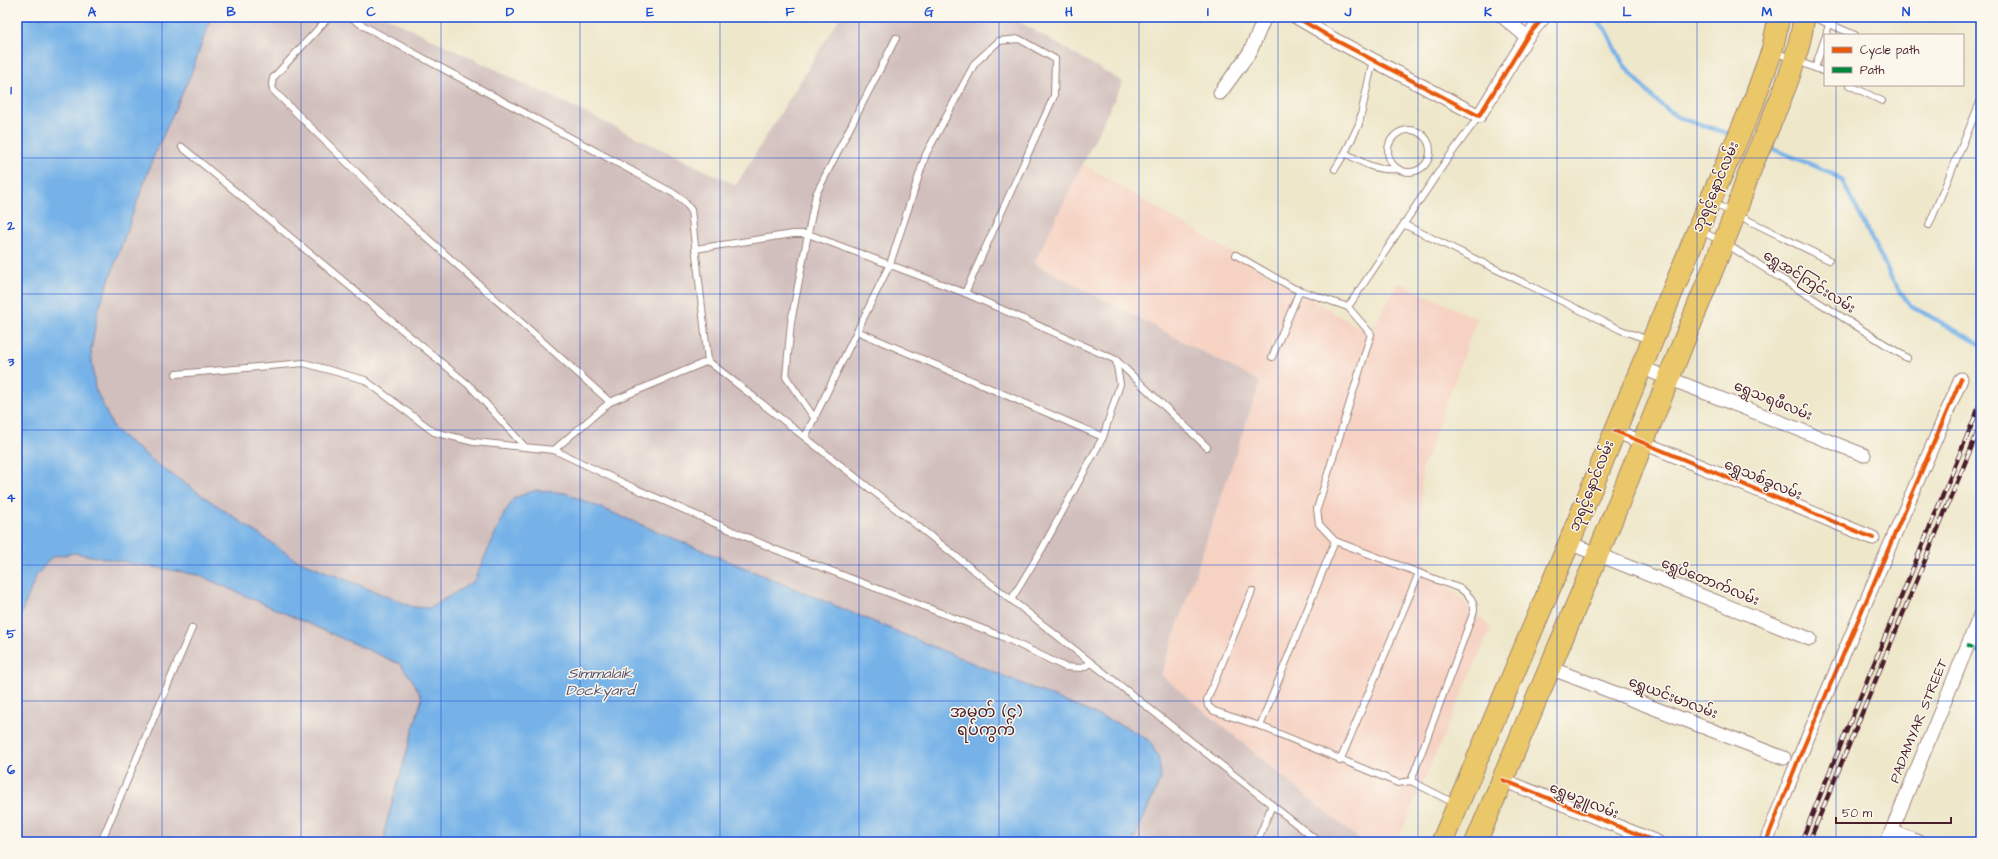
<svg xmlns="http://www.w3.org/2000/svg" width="1998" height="859" viewBox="0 0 1998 859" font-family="'Architects Daughter','Noto Sans Myanmar',sans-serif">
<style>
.built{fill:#f6d2c3}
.industrial{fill:#d1bfbd}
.water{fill:#76b2e8;stroke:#60688a}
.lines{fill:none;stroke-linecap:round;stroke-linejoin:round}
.stream{stroke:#76b2e8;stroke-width:4.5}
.service-casing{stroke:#9c837a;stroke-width:8}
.minor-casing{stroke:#9c837a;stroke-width:15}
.primary-casing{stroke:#9c837a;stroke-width:23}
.service{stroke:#fff;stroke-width:6}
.minor{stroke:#fff;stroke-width:13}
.primary{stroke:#eac769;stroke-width:21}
.rail-casing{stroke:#4a1f2b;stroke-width:4.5}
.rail{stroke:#fbf7ec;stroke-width:3;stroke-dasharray:9;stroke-linecap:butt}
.quiet{stroke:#00873e;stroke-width:3;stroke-dasharray:6 3;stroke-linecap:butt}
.cycleway-casing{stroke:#fbf7ec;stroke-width:6}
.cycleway{stroke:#e8590c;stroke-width:4}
.grid{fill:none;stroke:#1d4ed8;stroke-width:1;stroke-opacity:0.55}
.labels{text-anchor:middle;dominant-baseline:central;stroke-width:3;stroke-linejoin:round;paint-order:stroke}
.street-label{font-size:14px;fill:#4a1f2b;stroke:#fbf7ec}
.water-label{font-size:15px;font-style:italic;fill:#59526d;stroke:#fbf7ec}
.quarter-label{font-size:16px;fill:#4a1f2b;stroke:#fbf7ec}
.neatline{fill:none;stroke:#1d4ed8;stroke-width:1.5}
.grid-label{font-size:13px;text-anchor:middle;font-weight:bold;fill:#1d4ed8}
</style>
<rect width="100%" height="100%" fill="#fbf7ec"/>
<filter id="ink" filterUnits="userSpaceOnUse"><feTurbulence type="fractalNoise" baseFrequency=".025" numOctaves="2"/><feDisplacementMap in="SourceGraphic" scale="8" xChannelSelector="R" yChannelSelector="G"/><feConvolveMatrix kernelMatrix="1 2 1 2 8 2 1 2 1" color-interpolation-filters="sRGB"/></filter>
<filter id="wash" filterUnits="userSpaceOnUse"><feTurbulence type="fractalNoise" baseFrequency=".012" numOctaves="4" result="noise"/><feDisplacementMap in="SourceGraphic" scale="16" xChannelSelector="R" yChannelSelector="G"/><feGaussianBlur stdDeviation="0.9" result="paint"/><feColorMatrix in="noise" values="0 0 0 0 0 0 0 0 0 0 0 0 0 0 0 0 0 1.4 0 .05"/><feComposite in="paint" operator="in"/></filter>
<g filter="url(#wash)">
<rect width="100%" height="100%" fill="#eee7ca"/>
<path class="built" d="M1079,162L1370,334L1398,282L1477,319L1422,470L1421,559L1491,628L1397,842H1359L1161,675L1260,382L1034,263Z"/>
<path class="industrial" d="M211,17H386L736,185L840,17H1011L1123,82L1034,263L1260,382L1161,675L1362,842H17V625L36,576L98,311L153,158L191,74Z"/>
<path class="water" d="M17,17H211L191,74L153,158L98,311L91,351L95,388L114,429L158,465L295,559L413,607L430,608L474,581L504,514L514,498L536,490L565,493L1126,727L1150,741L1159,759L1161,778L1133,842H385V828L422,698L413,681L400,664L198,575L74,553L52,557L36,576L17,625Z"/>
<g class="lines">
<g class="stream">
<path d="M1594,17L1607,31L1623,64L1654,99L1677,117L1733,135"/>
<path d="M1766,146L1827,171L1842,180L1893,281L1910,305L1981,345"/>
</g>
</g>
</g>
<g filter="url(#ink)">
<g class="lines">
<defs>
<g id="service">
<path d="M329,17L273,78L272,84L273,90L386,201L610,402"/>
<path d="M350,17L362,25L673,193L683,200L691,210L708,361L1319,842"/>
<path d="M1657,17H1665"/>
<path d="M1813,17L1855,35"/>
<path d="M1826,35L1831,17"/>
<path d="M1775,52L1825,72"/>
<path d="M1815,68L1825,38"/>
<path d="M1849,85L1882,101"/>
<circle cx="1409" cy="151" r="21"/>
<path d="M182,147L471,387L525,447"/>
<path d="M1345,153C1365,164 1375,171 1398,169"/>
<path d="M1335,169L1345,153L1359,124L1373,60"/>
<path d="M1713,203L1829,260"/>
<path d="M1405,225L1621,330L1649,340"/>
<path d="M1929,225L1981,100"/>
<path d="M1701,231L1723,242L1907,358"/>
<path d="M695,249L793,234H808L965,293L1116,360L1207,447"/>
<path d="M1236,255L1293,288L1348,307L1371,334L1317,509L1319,524L1335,541L1461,589C1470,596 1474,600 1474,611L1411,781L1398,783L1260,726L1214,711L1208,706L1207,700L1252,591"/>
<path d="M1348,307L1446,161L1479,116"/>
<path d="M857,331L1103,437"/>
<path d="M1272,357L1300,290"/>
<path d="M176,374L304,363L365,380L434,432L474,442L554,450L634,488L774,549L1001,636L1065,667L1081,668L1092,663"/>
<path d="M815,419L786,377L791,322L808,234L816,194L896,38"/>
<path d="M805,437L890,264L926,154L975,63L999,41L1019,39L1055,59L1054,96L965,293"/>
<path d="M554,450L610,402L708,361"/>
<path d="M1011,600L1042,549L1103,437L1120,384L1116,360"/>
<path d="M1260,726L1335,541"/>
<path d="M1340,761L1419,573"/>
<path d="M1411,781L1454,803"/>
<path d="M101,842L192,628"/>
<path d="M1257,842L1272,805"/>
</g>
<g id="minor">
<path d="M1296,17L1337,41L1479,116L1527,37L1544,17"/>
<path d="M1503,17L1527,37"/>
<path d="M1220,93L1250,52L1265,17"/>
<path d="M1640,367L1864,455"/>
<path d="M1615,431L1873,538"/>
<path d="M1569,543L1810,639"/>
<path d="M1550,668L1784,758"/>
<path d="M1503,780L1657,842"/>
<path d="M1892,831L1918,842"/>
<path d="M1766,842L1799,758L1961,379"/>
<path d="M1887,842L1981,613"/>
</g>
<g id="primary">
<path d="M1442,842L1569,543L1704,215L1753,103L1772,51L1779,17"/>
<path d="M1476,842L1598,554L1735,214C1742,194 1748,174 1756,156C1775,112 1798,65 1804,17"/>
</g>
</defs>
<use href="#service" class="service-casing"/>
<use href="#minor" class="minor-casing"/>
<use href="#primary" class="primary-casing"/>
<use href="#service" class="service"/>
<use href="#minor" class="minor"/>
<use href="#primary" class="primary"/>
<defs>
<g id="rail">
<path d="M1801,842L1981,402"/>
<path d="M1809,842L1981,424"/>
</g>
</defs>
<use href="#rail" class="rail-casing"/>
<use href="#rail" class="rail"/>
<path class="quiet" d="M1967,645L1981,652"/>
<defs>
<g id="cycleway">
<path d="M1296,17L1337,41L1479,116L1527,37L1544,17"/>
<path d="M1615,431L1873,538"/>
<path d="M1503,780L1657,842"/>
<path d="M1766,842L1799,758L1961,379"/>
</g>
</defs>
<use href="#cycleway" class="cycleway-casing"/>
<use href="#cycleway" class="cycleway"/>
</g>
</g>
<path class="grid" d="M162,17V842M301,17V842M441,17V842M580,17V842M720,17V842M859,17V842M999,17V842M1139,17V842M1278,17V842M1418,17V842M1557,17V842M1697,17V842M1836,17V35M1836,85V842M17,158H1981M17,294H1981M17,430H1981M17,565H1981M17,701H1981"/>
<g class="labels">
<g class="street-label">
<text transform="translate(1716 187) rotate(-67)">ဘုရင့်နောင်လမ်း</text>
<text transform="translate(1809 282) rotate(32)">ရွှေအင်ကြင်းလမ်း</text>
<text transform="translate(1773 401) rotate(22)">ရွှေသရဖီလမ်း</text>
<text transform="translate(1763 480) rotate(23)">ရွှေသစ်ခွလမ်း</text>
<text transform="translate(1592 486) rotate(-68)">ဘုရင့်နောင်လမ်း</text>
<text transform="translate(1710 582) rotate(22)">ရွှေပိတောက်လမ်း</text>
<text transform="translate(1673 698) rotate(21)">ရွှေယင်းမာလမ်း</text>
<text transform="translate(1919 721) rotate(-68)">PADAMYAR STREET</text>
<text transform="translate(1584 801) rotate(22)">ရွှေမဉ္ဇူလမ်း</text>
</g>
<g class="water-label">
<text x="600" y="673">Simmalaik<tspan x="600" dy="17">Dockyard</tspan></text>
</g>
<g class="quarter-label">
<text x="986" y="712">အမှတ် (၄)<tspan x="986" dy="18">ရပ်ကွက်</tspan></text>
</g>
</g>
<rect width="1998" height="859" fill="none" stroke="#fbf7ec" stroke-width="44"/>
<rect x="1824" y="34" width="140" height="52" fill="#fbf7ec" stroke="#b4a19f"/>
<rect x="1832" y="47" width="20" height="6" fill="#e8590c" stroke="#b4a19f"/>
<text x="1860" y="54" font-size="12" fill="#4a1f2b">Cycle path</text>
<rect x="1832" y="67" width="20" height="6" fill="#00873e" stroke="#b4a19f"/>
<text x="1860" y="74" font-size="12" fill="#4a1f2b">Path</text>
<path d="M1836 817v6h115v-6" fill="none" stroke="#4a1f2b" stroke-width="2"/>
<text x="1842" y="817" font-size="12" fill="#4a1f2b" stroke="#fbf7ec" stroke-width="3" paint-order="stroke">50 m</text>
<rect x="22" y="22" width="1954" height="815" class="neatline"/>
<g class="grid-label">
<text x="92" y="16">A</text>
<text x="231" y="16">B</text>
<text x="371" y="16">C</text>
<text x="510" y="16">D</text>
<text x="650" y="16">E</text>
<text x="790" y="16">F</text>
<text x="929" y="16">G</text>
<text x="1069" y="16">H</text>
<text x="1208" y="16">I</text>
<text x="1348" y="16">J</text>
<text x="1488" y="16">K</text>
<text x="1627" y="16">L</text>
<text x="1767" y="16">M</text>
<text x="1906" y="16">N</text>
<text x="11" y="94">1</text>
<text x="11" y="230">2</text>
<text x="11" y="366">3</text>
<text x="11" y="502">4</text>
<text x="11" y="638">5</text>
<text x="11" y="774">6</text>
</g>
</svg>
